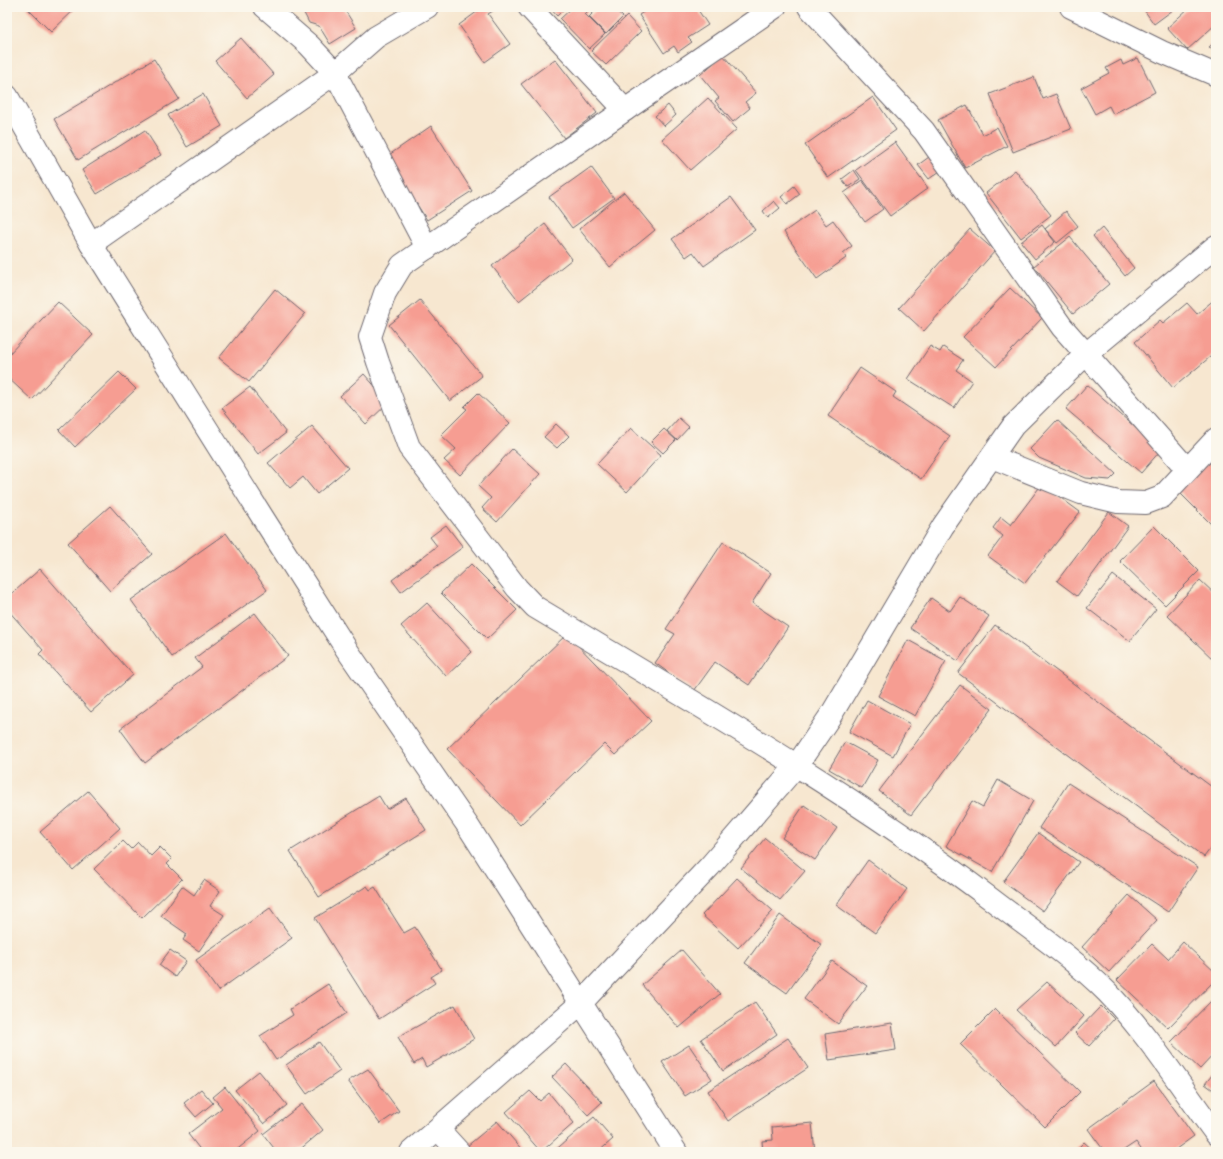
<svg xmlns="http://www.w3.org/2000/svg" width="1223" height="1159" viewBox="0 0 1223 1159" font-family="Pangolin,sans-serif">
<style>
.building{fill:#f69d92}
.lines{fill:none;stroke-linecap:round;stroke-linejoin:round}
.minor-casing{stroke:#6d676f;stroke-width:24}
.minor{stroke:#fff;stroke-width:22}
</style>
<rect width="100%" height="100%" fill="#fbf7ec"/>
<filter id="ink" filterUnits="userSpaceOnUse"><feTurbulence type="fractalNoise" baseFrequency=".025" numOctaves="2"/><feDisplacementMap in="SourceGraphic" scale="8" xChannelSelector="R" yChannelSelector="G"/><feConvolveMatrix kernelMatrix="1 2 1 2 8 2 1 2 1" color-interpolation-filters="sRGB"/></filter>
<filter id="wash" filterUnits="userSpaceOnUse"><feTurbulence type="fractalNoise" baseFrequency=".012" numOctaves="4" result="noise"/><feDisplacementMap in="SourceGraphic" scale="16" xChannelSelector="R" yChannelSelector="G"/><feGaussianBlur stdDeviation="0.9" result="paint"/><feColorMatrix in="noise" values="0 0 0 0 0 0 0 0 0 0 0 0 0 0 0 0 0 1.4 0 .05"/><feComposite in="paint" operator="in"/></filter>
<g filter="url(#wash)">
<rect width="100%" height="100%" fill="#f7e7d0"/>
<g id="blocks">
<g class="building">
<path d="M26,7H77L51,32Z"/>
<path d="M301,7H343L356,28L330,44L319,26L309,23Z"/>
<path d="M475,7H494L496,9L488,14L510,44L485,62L459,25L478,11Z"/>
<path d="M549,7H566L557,16Z"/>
<path d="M573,7H592L585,14L605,34L589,49L560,19Z"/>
<path d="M599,7H612L623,17L606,34L589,17Z"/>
<path d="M651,7H696L708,25L688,38L692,42L678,52L674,46L664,53L639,15Z"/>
<path d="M1142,7H1177L1154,24Z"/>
<path d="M1190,7H1216V24L1187,50L1167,28Z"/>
<path d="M627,16L641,31L606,65L591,51Z"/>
<path d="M241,38L274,75L247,98L215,61Z"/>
<path d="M1216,41V51L1209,47Z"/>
<path d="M723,55L756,93L745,102L750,108L733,122L715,101L719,98L700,75Z"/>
<path d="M1138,58L1155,92L1113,114L1109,106L1095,114L1081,88L1109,73L1106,68L1121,60L1123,65Z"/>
<path d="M154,59L179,99L78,160L54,119Z"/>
<path d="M555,59L597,113L564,138L521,84Z"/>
<path d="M1034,77L1043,99L1056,94L1071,129L1013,152L990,94Z"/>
<path d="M203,94L222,126L187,147L168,115Z"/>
<path d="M873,97L896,130L828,178L805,145Z"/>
<path d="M708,98L737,129L690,170L662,139Z"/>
<path d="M668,105L676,115L664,126L655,116Z"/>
<path d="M967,105L983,135L997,127L1007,146L965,168L938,120Z"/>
<path d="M431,126L472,191L427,220L386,157Z"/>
<path d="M145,130L161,155L97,194L82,170Z"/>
<path d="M895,142L928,188L890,216L856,170Z"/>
<path d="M929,157L940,171L929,179L918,165Z"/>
<path d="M591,167L614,198L572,228L549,197Z"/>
<path d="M854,170L860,179L848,187L842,179Z"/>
<path d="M1015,170L1051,215L1021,238L986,193Z"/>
<path d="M862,180L883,209L865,222L844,193Z"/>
<path d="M794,186L800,194L787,204L781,197Z"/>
<path d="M624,192L655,230L610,267L579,229Z"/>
<path d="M731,197L755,230L704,266L693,252L686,257L672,239Z"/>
<path d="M774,201L780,208L768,218L763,211Z"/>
<path d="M815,210L826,225L833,220L852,246L843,253L846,258L817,279L784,232Z"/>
<path d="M1066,211L1078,226L1057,243L1045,229Z"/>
<path d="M545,224L572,259L519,301L492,266Z"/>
<path d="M1042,225L1055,242L1035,259L1021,242Z"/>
<path d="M1102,228L1134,268L1125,276L1093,236Z"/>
<path d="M970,229L995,251L924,331L899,308Z"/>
<path d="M1070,237L1109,284L1073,314L1034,266Z"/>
<path d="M1010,288L1042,318L996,367L963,337Z"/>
<path d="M275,289L305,314L249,382L219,358Z"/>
<path d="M1216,298V352L1173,388L1135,342L1160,320L1163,323L1187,303L1197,314Z"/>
<path d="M420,300L482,376L450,401L389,325Z"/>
<path d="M58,302L93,335L32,400L7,377V356Z"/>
<path d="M930,346L940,352L943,347L963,360L956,370L972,381L954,408L908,379Z"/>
<path d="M860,368L896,392L893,397L950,436L921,479L828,416Z"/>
<path d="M119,372L136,389L75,447L59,430Z"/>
<path d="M364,374L389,402L366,424L340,396Z"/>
<path d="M1087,385L1161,450L1141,473L1066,409Z"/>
<path d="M250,387L286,433L258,454L222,408Z"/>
<path d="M478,393L510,423L460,475L444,460L456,449L441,435L467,409L464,407Z"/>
<path d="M679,418L689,427L677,440L667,431Z"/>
<path d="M1057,420L1116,474L1110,480L1086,478L1039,458L1030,449Z"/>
<path d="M556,424L569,436L557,448L544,437Z"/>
<path d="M312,426L348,468L317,494L303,477L290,488L268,463Z"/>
<path d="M631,428L661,455L627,492L597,464Z"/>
<path d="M664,429L676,440L663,453L651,442Z"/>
<path d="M512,449L540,474L497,522L482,508L491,498L478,486Z"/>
<path d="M1206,459L1216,470V529L1176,489Z"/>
<path d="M1042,484L1080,512L1025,583L988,556L1003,536L993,528L1001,517L1011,525Z"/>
<path d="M110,506L152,554L110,591L68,543Z"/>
<path d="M1109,512L1128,526L1077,596L1057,581Z"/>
<path d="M446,525L463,547L401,592L392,580L437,546L430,537Z"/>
<path d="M1154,526L1199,571L1165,605L1120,561Z"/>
<path d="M226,533L267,590L172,657L131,600Z"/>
<path d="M723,542L771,573L752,603L788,627L749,685L715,662L694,691L655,663L675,634L666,629Z"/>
<path d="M471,564L517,610L487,639L441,593Z"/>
<path d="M40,569L133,675L91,712L39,654L43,650L7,609V598Z"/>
<path d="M1113,575L1156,609L1130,641L1087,608Z"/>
<path d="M1200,580L1216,595V662L1167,615Z"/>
<path d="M960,597L989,616L958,661L910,628L931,598L950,611Z"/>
<path d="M427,603L472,652L446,676L401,626Z"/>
<path d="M255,613L288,656L145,763L120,729L202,667L195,658Z"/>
<path d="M995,625L1216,790V841L1204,857L958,673Z"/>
<path d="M567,634L651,721L615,755L604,744L520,825L447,749Z"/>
<path d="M908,640L946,661L915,716L878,696Z"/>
<path d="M960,685L992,709L911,815L879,791Z"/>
<path d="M867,700L910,724L893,756L849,732Z"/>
<path d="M845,742L878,760L862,788L829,769Z"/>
<path d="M998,780L1033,801L992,872L946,846L972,801L983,807Z"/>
<path d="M1068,783L1198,867L1168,912L1039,828Z"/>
<path d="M88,791L120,828L73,870L40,832Z"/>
<path d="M379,796L387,809L406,798L426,830L319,897L290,851Z"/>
<path d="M804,805L837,828L815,860L782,838Z"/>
<path d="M1038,833L1079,862L1043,911L1003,882Z"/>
<path d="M765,838L805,871L780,900L741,868Z"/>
<path d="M123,841L131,849L138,842L151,856L160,847L172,859L167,864L182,879L142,918L94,869Z"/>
<path d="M868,860L907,889L875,933L836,905Z"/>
<path d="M737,878L773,911L738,948L702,915Z"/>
<path d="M204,880L220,891L210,906L224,915L199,951L183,940L187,934L161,916L182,886L194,895Z"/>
<path d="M367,886L370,890L375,887L404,933L415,927L442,970L431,977L435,983L379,1019L315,918Z"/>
<path d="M1129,895L1157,920L1109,972L1082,947Z"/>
<path d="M270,908L292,938L218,991L196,960Z"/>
<path d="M780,915L822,945L787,993L745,963Z"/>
<path d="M1183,942L1216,973V979L1168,1028L1117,980L1152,944L1168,959Z"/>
<path d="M170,950L186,961L175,977L159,965Z"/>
<path d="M682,950L720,994L679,1028L642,985Z"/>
<path d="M832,961L867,986L838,1024L804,999Z"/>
<path d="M1047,982L1084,1016L1056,1047L1016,1010Z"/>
<path d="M328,984L347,1013L276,1060L260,1036L293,1015L290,1009Z"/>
<path d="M1214,998L1216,1000V1052L1200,1069L1171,1042Z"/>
<path d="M755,1002L777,1034L723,1071L701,1039Z"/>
<path d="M455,1005L474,1039L426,1067L422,1059L414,1064L398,1037Z"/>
<path d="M1101,1006L1114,1019L1089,1046L1075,1033Z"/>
<path d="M995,1009L1080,1092L1045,1127L960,1044Z"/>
<path d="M892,1023L896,1050L829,1060L825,1034Z"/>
<path d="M788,1038L808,1068L728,1121L708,1091Z"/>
<path d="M319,1042L340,1071L307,1094L286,1065Z"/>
<path d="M689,1045L712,1079L685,1096L662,1062Z"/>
<path d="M566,1064L602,1102L588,1115L552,1077Z"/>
<path d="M368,1069L399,1111L380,1124L348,1081Z"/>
<path d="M1216,1070V1092L1205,1084Z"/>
<path d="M259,1071L287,1105L264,1124L235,1090Z"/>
<path d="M1154,1081L1194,1136L1172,1152H1143L1136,1142L1121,1152H1105L1088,1129Z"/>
<path d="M225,1087L260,1131L234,1152H202L188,1134L222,1108L213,1097Z"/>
<path d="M201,1089L213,1103L196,1117L184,1103Z"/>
<path d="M530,1091L540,1101L549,1093L574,1123L541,1152L506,1112Z"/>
<path d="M302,1104L323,1130L297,1152H277L263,1134Z"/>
<path d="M594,1117L613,1139L598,1152H553Z"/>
<path d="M497,1121L524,1152H470L466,1147Z"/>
<path d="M812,1123L815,1152H763L762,1141L773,1140L772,1127Z"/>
<path d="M1084,1142L1095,1152H1074Z"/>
</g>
</g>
</g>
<g filter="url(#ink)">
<use href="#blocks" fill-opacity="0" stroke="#6d676f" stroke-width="1"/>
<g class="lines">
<defs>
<g id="minor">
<path d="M265,7L309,45L335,73L427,248"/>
<path d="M529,7L625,110"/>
<path d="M775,7L625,110L402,265L385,293L370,337L378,362L409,447L517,588L535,607C690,700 847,790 991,899C1030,929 1072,957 1107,992C1147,1033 1181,1087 1216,1134"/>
<path d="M809,7L924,131L1062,327L1187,469"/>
<path d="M1071,7L1162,52L1216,75"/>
<path d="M7,96L91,244L263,518L347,650L468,826L676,1152"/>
<path d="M91,244L335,73L376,37L427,7"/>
<path d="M992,457L1081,493L1118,502L1146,503L1162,497L1216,439"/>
<path d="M438,1129L459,1152"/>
<path d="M411,1152L581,1003L710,866L797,765L831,715L943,526L1013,426L1085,355L1216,246"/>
</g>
</defs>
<use href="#minor" class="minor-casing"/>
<use href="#minor" class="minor"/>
</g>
</g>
<rect width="1223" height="1159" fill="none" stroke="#fbf7ec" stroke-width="24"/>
</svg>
